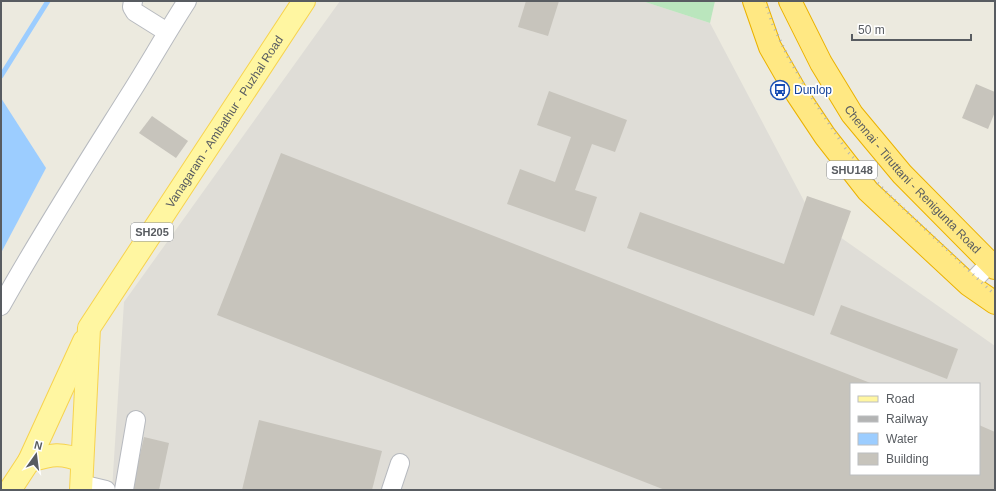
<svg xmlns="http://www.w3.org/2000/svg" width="996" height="491" viewBox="0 0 996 491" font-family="Arial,sans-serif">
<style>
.industrial{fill:#dfddd7;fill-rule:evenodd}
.green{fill:#bae6bd}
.water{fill:#9ccdff}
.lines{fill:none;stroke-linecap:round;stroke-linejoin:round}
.stream{stroke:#9ccdff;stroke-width:5}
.building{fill:#c7c4bc}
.minor-casing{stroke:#b7babf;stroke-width:20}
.major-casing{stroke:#f7d34e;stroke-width:24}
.highway-casing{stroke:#ebb200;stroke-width:24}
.minor{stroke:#fff;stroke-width:18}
.major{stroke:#fff6a1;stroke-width:22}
.highway{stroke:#ffe883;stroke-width:22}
.rail{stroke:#b3b4b4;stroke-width:3;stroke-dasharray:1 5;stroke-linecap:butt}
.labels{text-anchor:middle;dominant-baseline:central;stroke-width:3.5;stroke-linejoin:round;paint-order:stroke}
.shield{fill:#fff;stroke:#8a8d90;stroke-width:1}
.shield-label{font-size:11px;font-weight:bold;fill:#585c61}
.transit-label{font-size:12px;fill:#164399;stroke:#fff;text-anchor:start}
.street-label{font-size:12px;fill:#585c61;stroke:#fff}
</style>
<rect width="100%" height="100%" fill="#eceadf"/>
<path class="industrial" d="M340,1H642L710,23L813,218L995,346V490H112L124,302ZM851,384H979V474H851Z"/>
<path class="green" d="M642,1H715L710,23Z"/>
<path class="water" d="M1,98L46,168L1,253Z"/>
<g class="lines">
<path class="stream" d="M1,76L48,1"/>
</g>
<g class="building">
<path d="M526,1H559L548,36L518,27Z"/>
<path d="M976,84L995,92V112L988,129L962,118Z"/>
<path d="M549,91L627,120L615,152L592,144L575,190L597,197L585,232L507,204L520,169L555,182L571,137L537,125Z"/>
<path d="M152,116L188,141L176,158L139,133Z"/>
<path d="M281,153L873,384H851V474H979V425L995,432V490H665L217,315Z"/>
<path d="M807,196L851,211L814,316L627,248L640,212L784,264Z"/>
<path d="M841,305L958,349L947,379L830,334Z"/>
<path d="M259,420L382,451L372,490H242Z"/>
<path d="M144,437L169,443L159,490H132Z"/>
</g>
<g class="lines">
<defs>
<g id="minor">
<path d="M133,1L132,7L135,12L167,32"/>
<path d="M969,285L990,263L995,260"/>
<path d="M1,306C41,234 86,164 130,94C149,64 167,32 187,1"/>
<path d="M81,484L106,490"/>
<path d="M124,490L136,420"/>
<path d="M391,490L400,463"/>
</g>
<g id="major">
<path d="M29,461C51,455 60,452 82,461"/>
<path d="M10,490L29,461L84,341"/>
<path id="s1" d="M81,490L89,328L304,1"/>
</g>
<g id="highway">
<path d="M754,1L770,47L797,94L825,136L868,191L969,285L995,303"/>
<path id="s2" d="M790,1L821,63L852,114L902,174L995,268"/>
</g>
</defs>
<use href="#minor" class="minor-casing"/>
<use href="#major" class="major-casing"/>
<use href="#highway" class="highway-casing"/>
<use href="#minor" class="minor"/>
<use href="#major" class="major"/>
<use href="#highway" class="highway"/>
<path class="rail" d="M765,1L772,23L788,57L810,95L847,151L888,194L995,295"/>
</g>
<defs>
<symbol id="bus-ring" viewBox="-11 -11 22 22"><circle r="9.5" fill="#fff" stroke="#1a4fb4" stroke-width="1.5"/><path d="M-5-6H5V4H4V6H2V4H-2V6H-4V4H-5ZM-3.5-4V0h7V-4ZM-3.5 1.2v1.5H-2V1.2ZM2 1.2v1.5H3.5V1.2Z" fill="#1a4fb4"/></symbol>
</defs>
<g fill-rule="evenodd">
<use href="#bus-ring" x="769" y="79" width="22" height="22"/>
</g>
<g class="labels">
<g class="shield">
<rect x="827" y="161" width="50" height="18" rx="3"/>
<rect x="131" y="223" width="42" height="18" rx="3"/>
</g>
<g class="shield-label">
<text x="852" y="170">SHU148</text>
<text x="152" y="232">SH205</text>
</g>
<g class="transit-label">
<text x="794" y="90">Dunlop</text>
</g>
<g class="street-label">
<text stroke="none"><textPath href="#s1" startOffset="409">Vanagaram - Ambathur - Puzhal Road</textPath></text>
<text stroke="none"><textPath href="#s2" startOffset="218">Chennai - Tiruttani - Renigunta Road</textPath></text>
</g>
</g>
<rect width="996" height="491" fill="none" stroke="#585c61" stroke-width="4"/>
<rect x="850" y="383" width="130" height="92" fill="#ffffff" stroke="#bcbec0"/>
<rect x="858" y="396" width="20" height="6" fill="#fff6a1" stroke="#bcbec0"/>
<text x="886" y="403" font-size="12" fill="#585c61">Road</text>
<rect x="858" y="416" width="20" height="6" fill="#b3b4b4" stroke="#bcbec0"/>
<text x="886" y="423" font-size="12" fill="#585c61">Railway</text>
<rect x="858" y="433" width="20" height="12" fill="#9ccdff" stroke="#bcbec0"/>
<text x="886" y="443" font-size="12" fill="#585c61">Water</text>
<rect x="858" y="453" width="20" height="12" fill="#c7c4bc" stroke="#bcbec0"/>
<text x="886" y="463" font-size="12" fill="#585c61">Building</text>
<g transform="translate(36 455) rotate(14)" stroke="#ffffff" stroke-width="3" paint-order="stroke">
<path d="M0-3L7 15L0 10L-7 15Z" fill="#585c61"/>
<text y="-6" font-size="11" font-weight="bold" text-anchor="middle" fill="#585c61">N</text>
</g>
<path d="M852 34v6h119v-6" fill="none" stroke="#585c61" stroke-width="2"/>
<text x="858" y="34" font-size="12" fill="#585c61" stroke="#ffffff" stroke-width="3" paint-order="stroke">50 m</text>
</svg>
